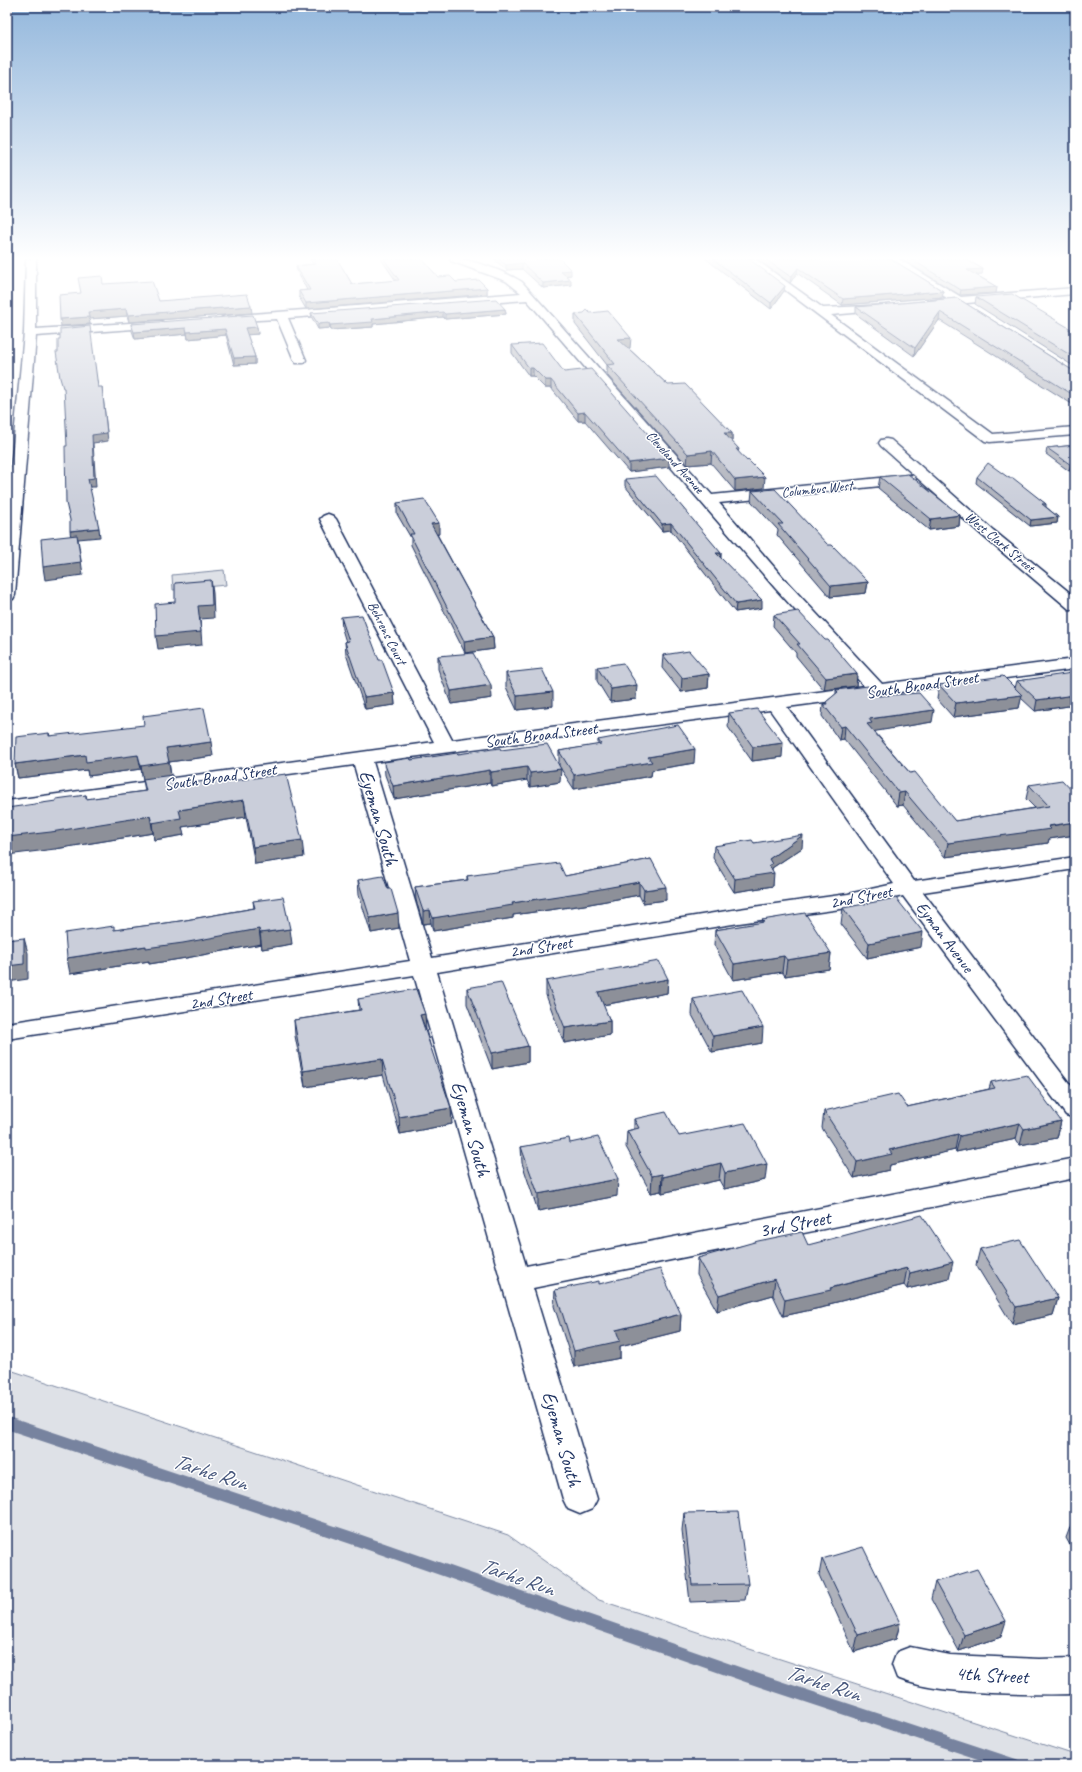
<svg xmlns="http://www.w3.org/2000/svg" width="1082" height="1772" viewBox="0 0 1082 1772" font-family="Caveat,sans-serif">
<style>
.green{fill:#dee1e7;stroke:#7c88a2}
.lines{fill:none;stroke-linecap:round;stroke-linejoin:round}
.stream{stroke:#77839f;stroke-width:12}
.minor-casing{stroke:#1b2f5e;stroke-width:3}
.minor{fill:#fff;fill-rule:evenodd}
.wall{fill:#aeb1bb;stroke:#1b2f5e}
.shaded-wall{fill:#8d9099;stroke:#1b2f5e}
.building{fill:#caceda;stroke:#1b2f5e}
.labels{text-anchor:middle;dominant-baseline:central;stroke-width:3;stroke-linejoin:round;paint-order:stroke}
.far-street-label{font-size:14px;fill:#1b2f5e;stroke:#fff}
.street-label{font-size:17px;fill:#1b2f5e;stroke:#fff}
.near-street-label{font-size:20px;fill:#1b2f5e;stroke:#fff}
.near-water-label{font-size:22px;font-style:italic;fill:#49597e;stroke:#fff}
</style>
<rect width="100%" height="100%" fill="#fff"/>
<filter id="ink" filterUnits="userSpaceOnUse"><feTurbulence type="fractalNoise" baseFrequency=".025" numOctaves="2"/><feDisplacementMap in="SourceGraphic" scale="8" xChannelSelector="R" yChannelSelector="G"/><feConvolveMatrix kernelMatrix="1 2 1 2 8 2 1 2 1" color-interpolation-filters="sRGB"/></filter>
<g filter="url(#ink)">
<g class="green">
<path d="M224,570L226,585L173,590L172,575Z"/>
<path d="M7,1369L508,1535L599,1600L1075,1755V1765H7Z"/>
</g>
<g class="lines">
<path class="stream" d="M7,1423L352,1538L761,1681L1015,1765"/>
<defs>
<g id="minor">
<path d="M26,259H36V329L161,321L167,324L161,327L36,336L15,595L13,599L7,600V509L24,333Z"/>
<path d="M450,259C468,257 506,272 522,282L712,495L909,475L914,476L916,479L914,482L909,483L719,503L787,582L882,684L1075,659V669L787,707L914,881L1075,857V869L923,892L1075,1091V1118L1066,1115L903,896L848,908L739,923L437,972L526,1266L1075,1158V1178L533,1288L597,1499L592,1509L580,1514L568,1509L563,1499L414,975L7,1039V1023L410,961L354,765L7,813V801L434,742L320,519L323,516L328,514L333,516L336,519L452,740L864,686L775,588L527,300L288,318L306,360L304,363H296L294,360L277,319L225,322L219,319L225,316L521,293L506,281L451,261ZM770,710L894,884L848,894L739,909L432,958L373,762Z"/>
<path d="M744,259H755L823,308L890,305L892,307L890,309L886,310L831,315L993,434L1075,427V435L990,442L985,441Z"/>
<path d="M887,259H899L961,297L1075,288V294L967,303L962,306L956,304L932,306L926,303L928,301L947,298Z"/>
<path d="M886,439L891,440L993,530L1075,597V610L1069,609L983,536L881,446L879,443L881,440Z"/>
<path d="M910,1647L950,1655L1039,1659L1075,1658V1694C1047,1695 1019,1694 991,1693C959,1691 927,1690 897,1678L892,1665L897,1652Z"/>
</g>
</defs>
<use href="#minor" class="minor-casing"/>
<use href="#minor" class="minor"/>
</g>
<g class="wall">
<path d="M310,259H337L352,284L396,281L381,259H422L438,277L456,282L487,288V294L306,309L299,297V291L307,290L297,271L296,266L313,264Z"/>
<path d="M494,259H560L571,275L566,276L571,285L543,288L522,269L506,270Z"/>
<path d="M706,259H749L784,291L771,309Z"/>
<path d="M757,259H891L943,291L942,297L842,305L797,273L790,283Z"/>
<path d="M901,259H965L983,269L982,274H975L997,287L996,293L960,295Z"/>
<path d="M1069,259H1075V262Z"/>
<path d="M103,284L159,301L252,313L129,322L127,316L89,319L90,324L61,326L81,293Z"/>
<path d="M976,297L1071,329V331L1075,333V367L975,304Z"/>
<path d="M957,298L1072,370L1075,371V406L939,320L914,356L856,314V307Z"/>
<path d="M505,309L506,314L445,319L443,317L373,324V327L331,330L330,328L318,329L312,318L311,313Z"/>
<path d="M575,314L630,348H628L668,385L732,433V442L739,449L738,452L764,488L735,491L711,463L687,465L607,375V365L575,324Z"/>
<path d="M131,324L257,327L258,334H247L255,357V364L234,365L226,335L188,339L187,334L135,339L132,331Z"/>
<path d="M512,345L564,372L669,467L629,472L585,421H578L551,388H545L533,376H529L512,353Z"/>
<path d="M1075,445L1069,471L1046,454L1047,448Z"/>
<path d="M880,477L960,515L959,526L929,530L878,488Z"/>
<path d="M977,477L1009,478L1046,504V507L1058,517L1057,523L1030,526L976,483Z"/>
<path d="M625,479L721,553V558L762,608L735,612L671,530L662,531L625,486Z"/>
<path d="M752,491L828,545L868,582L866,593L830,597L777,535L778,530L751,501Z"/>
<path d="M397,503L439,534H437L493,637L494,649L465,653L411,545V538L397,514Z"/>
<path d="M774,615L857,674L856,686L824,690L796,656V653L773,626Z"/>
<path d="M341,617L379,660L394,693L395,705L365,709L346,654L345,642H346L342,629Z"/>
<path d="M663,655L709,674L708,688L681,692L662,668Z"/>
<path d="M438,656L492,698L451,704L438,669Z"/>
<path d="M597,667L636,699L610,702L597,681Z"/>
<path d="M506,673L553,706L517,710L506,687Z"/>
<path d="M1075,675V705L1035,711L1021,698L1019,708L953,717L937,699L939,685L1015,688L1017,681Z"/>
<path d="M836,690L878,696L932,722L874,731L910,773L955,821L1035,808L1026,799L1029,785L1075,794V835L1049,839L1048,843L945,857L903,805L897,806L844,739L839,740L822,716L823,704H825L826,702L836,694Z"/>
<path d="M729,713L782,757L752,761L728,727Z"/>
<path d="M49,733L50,736L213,756L169,762L171,775L174,785L222,782L304,857L255,864L246,817L182,827L184,835L154,840L153,833L55,849L56,801L86,795L87,799L145,791L141,769L88,776L87,770L18,778L15,764Z"/>
<path d="M598,740L694,763L652,770L651,776L574,789L559,766V751L598,745Z"/>
<path d="M501,750L560,782L530,787L527,780L491,786L490,783L394,799L385,775L384,762L411,760L458,754Z"/>
<path d="M754,843L802,848L772,868L773,886L734,892L713,858L714,846Z"/>
<path d="M651,859L666,900L643,903L639,895L584,905L513,915V918L433,931L431,923L423,924L416,900L415,887L467,880V876H565Z"/>
<path d="M358,880L399,928L371,933L359,895Z"/>
<path d="M253,901L292,944L262,949L261,944L186,958L149,964V961L70,974L115,930L180,921L254,908Z"/>
<path d="M843,908L921,947L867,958L841,924Z"/>
<path d="M762,920L831,953L829,969L785,976L782,972L733,980L714,945L715,930L762,923Z"/>
<path d="M668,979L667,993L603,1005L610,1021V1035L564,1043L546,995V981Z"/>
<path d="M467,988L528,1046V1062L492,1069L467,1004Z"/>
<path d="M358,999L426,1030L452,1124L400,1134L383,1075L305,1087L295,1036L294,1020L359,1010Z"/>
<path d="M693,999L762,1043L712,1052L692,1015Z"/>
<path d="M991,1082L1061,1121L1057,1138L1020,1145L1016,1139L956,1152L955,1150L890,1165L889,1170L854,1178L822,1128L824,1111L907,1107L989,1089Z"/>
<path d="M634,1119L679,1136L765,1180L724,1189L719,1180L662,1193L661,1191L651,1193L626,1147L627,1131L634,1129Z"/>
<path d="M570,1143L617,1196L538,1211L522,1163L521,1147Z"/>
<path d="M808,1245L949,1279L907,1289L904,1285L829,1304V1306L783,1316L773,1295L717,1311L697,1275L698,1258Z"/>
<path d="M980,1249L1058,1298L1053,1315L1012,1324L976,1265Z"/>
<path d="M599,1284L681,1314L680,1331L620,1346V1358L574,1367L554,1306L555,1290Z"/>
<path d="M684,1513L748,1584L745,1600L690,1602L682,1530Z"/>
<path d="M1075,1521V1554L1066,1538L1072,1522Z"/>
<path d="M822,1559L900,1623L896,1639L854,1652L819,1575Z"/>
<path d="M935,1582L1001,1637L959,1651L931,1599Z"/>
</g>
<g class="shaded-wall">
<path d="M522,263V269L506,270V265Z"/>
<path d="M798,268L797,273L790,283L791,277Z"/>
<path d="M983,269L982,274L967,275V270Z"/>
<path d="M571,270V275L560,276V271Z"/>
<path d="M571,280V285L543,288V283Z"/>
<path d="M785,286L784,291L771,309V303Z"/>
<path d="M997,287L996,293L960,295L961,290Z"/>
<path d="M487,288V294L306,309V303Z"/>
<path d="M943,291L942,297L842,305L843,299Z"/>
<path d="M251,306L252,313L129,322L128,315Z"/>
<path d="M126,309L127,316L89,319L88,312Z"/>
<path d="M505,309L506,314L445,319V314Z"/>
<path d="M443,312V317L373,324V327L331,330L330,325L372,319Z"/>
<path d="M940,312L939,320L914,356L915,348Z"/>
<path d="M89,317L90,324L61,326L60,319Z"/>
<path d="M329,323L330,328L318,329V324Z"/>
<path d="M257,327L258,334L246,335L245,328Z"/>
<path d="M186,328L187,334L135,339L134,332Z"/>
<path d="M225,329L226,335L188,339L187,332Z"/>
<path d="M631,338L630,348L618,349V339Z"/>
<path d="M255,357V364L234,365V358Z"/>
<rect x="529" y="368" width="4" height="8"/>
<rect x="545" y="380" width="6" height="8"/>
<path d="M102,387L108,441L93,443L96,487H89L88,479L92,435Z"/>
<path d="M585,412V421H578V413Z"/>
<path d="M724,433H732V444Z"/>
<path d="M712,451L711,463L687,465L688,454Z"/>
<path d="M669,458V467L629,472V463Z"/>
<path d="M1075,464V470L1069,471L1071,465Z"/>
<path d="M765,477L764,488L735,491V480Z"/>
<path d="M960,515L959,526L929,530L931,519Z"/>
<path d="M1058,517L1057,523L1030,526L1031,520Z"/>
<path d="M439,523V534L432,535L431,524Z"/>
<path d="M671,523V530L662,531V524Z"/>
<path d="M99,528L100,537L78,539L83,575L45,580L43,567L71,539L70,531Z"/>
<path d="M716,553H721L720,561Z"/>
<path d="M211,580L213,593L214,618L200,619L202,645L158,649L156,636L198,606Z"/>
<path d="M868,582L866,593L830,597L831,586Z"/>
<path d="M762,600V608L735,612L736,604Z"/>
<path d="M493,637L494,649L465,653L464,641Z"/>
<path d="M709,674L708,688L681,692L682,678Z"/>
<path d="M857,674L856,686L824,690L826,678Z"/>
<path d="M491,685L492,698L451,704V691Z"/>
<path d="M637,685L636,699L610,702L611,689Z"/>
<path d="M553,692V706L517,710V696Z"/>
<path d="M394,693L395,705L365,709L364,697Z"/>
<path d="M1022,695L1019,708L953,717L956,703Z"/>
<path d="M1075,695V705L1035,711L1037,700Z"/>
<path d="M934,710L932,722L871,732L867,724L869,719Z"/>
<path d="M845,726L844,739L839,740L841,727Z"/>
<path d="M211,742L213,756L169,762L171,777L143,781L141,766L166,748Z"/>
<path d="M783,743L782,757L752,761L753,747Z"/>
<path d="M695,749L694,763L652,770L651,776L574,789V775L648,757Z"/>
<path d="M85,755H138L141,769L88,776L87,770L18,778L15,764Z"/>
<path d="M527,767V780L491,786V772Z"/>
<path d="M561,769L560,782L530,787V773Z"/>
<path d="M490,770V783L394,799L393,786Z"/>
<path d="M905,792L903,805L897,806L899,793Z"/>
<path d="M244,800L246,817L182,827L184,835L154,840L152,823L179,810Z"/>
<path d="M150,816L153,833L55,849L7,855V837Z"/>
<path d="M1075,822V835L1049,839L1048,843L945,857L948,843Z"/>
<path d="M803,835L802,848L772,868L771,873H774L773,886L734,892L735,879L769,859Z"/>
<path d="M302,840L304,857L255,864L253,847Z"/>
<path d="M639,882V895L584,905L513,915V918L433,931V918L512,903Z"/>
<path d="M666,887V900L643,903L644,890Z"/>
<path d="M430,910L431,923L423,924V911Z"/>
<path d="M398,913L399,928L371,933L370,918Z"/>
<path d="M259,929L261,944L186,958L149,964V961L70,974L67,958Z"/>
<path d="M290,929L292,944L262,949L260,933Z"/>
<path d="M923,932L921,947L867,958L869,943Z"/>
<path d="M24,938L28,953V979L7,982V966Z"/>
<path d="M831,953L829,969L785,976L787,960Z"/>
<path d="M784,956L782,972L733,980L734,964Z"/>
<path d="M668,979L667,993L597,1006L598,992Z"/>
<path d="M425,1014L426,1030L420,1015Z"/>
<path d="M610,1021V1035L564,1043L565,1028Z"/>
<path d="M763,1027L762,1043L712,1052L713,1036Z"/>
<path d="M528,1046V1062L492,1069V1053Z"/>
<path d="M382,1059L383,1075L305,1087L303,1071Z"/>
<path d="M451,1108L452,1124L400,1134L399,1117Z"/>
<path d="M1061,1121L1057,1138L1020,1145L1024,1129Z"/>
<path d="M1020,1123L1016,1139L956,1152L960,1136Z"/>
<path d="M958,1134L955,1150L890,1165L889,1170L854,1178L857,1162L889,1150Z"/>
<path d="M721,1163L719,1180L662,1193L663,1177Z"/>
<path d="M767,1164L765,1180L724,1189L725,1173Z"/>
<path d="M662,1174L661,1191L651,1193L652,1176Z"/>
<path d="M618,1179L617,1196L538,1211V1194Z"/>
<path d="M953,1262L949,1279L907,1289L910,1273Z"/>
<path d="M907,1268L904,1285L829,1304V1306L783,1316L785,1300Z"/>
<path d="M775,1279L773,1295L717,1311L719,1295Z"/>
<path d="M1058,1298L1053,1315L1012,1324L1016,1307Z"/>
<path d="M681,1314L680,1331L620,1346V1358L574,1367V1351L616,1330Z"/>
<path d="M1006,1621L1001,1637L959,1651L964,1635Z"/>
<path d="M900,1623L896,1639L854,1652L858,1635Z"/>
</g>
<g class="building">
<path d="M313,259H337L352,284L399,280L384,259H422L438,277L450,276L456,282L479,280L487,288L306,303L299,291L310,290L296,266L316,264Z"/>
<path d="M499,259H560L571,270L560,271L571,280L543,283L522,263L506,265Z"/>
<path d="M713,259H749L785,286L771,303Z"/>
<path d="M765,259H891L943,291L843,299L798,268L791,277Z"/>
<path d="M911,259H965L983,269L967,270L997,287L961,290Z"/>
<path d="M102,276L103,284L152,281L159,301L247,294L251,306L128,315L126,309L88,312L89,317L60,319L59,295L81,293L78,278Z"/>
<path d="M1012,294L1071,329H1068L1075,333V358L976,297Z"/>
<path d="M957,298L1072,370L1075,371V396L940,312L915,348L856,307Z"/>
<path d="M496,299L505,309L445,314L443,312L372,319L373,322L330,325L329,323L318,324L311,313Z"/>
<path d="M587,310L590,313L608,311L631,338L618,339L668,385L685,384L732,433H724L739,449H736L747,461L748,460L765,477L735,480L712,451L688,454L607,365L615,364L575,314L584,313Z"/>
<path d="M253,315L257,327L245,328L255,357L234,358L225,329L187,332L186,328L134,332L131,324Z"/>
<path d="M90,326L98,387H102L107,433L92,435L94,478L88,479L99,528L70,531V520L66,503L65,446H67L64,388H63L60,378L56,352H58V339H60V329Z"/>
<path d="M542,343L564,372L591,369L669,458L629,463L585,412L578,413L551,380H545L533,368H529L512,345Z"/>
<path d="M1075,445V464L1071,465L1047,448Z"/>
<path d="M988,463L1009,478H1013L1046,504H1042L1058,517L1031,520L977,477Z"/>
<path d="M908,474L960,515L931,519L880,477Z"/>
<path d="M656,476L721,553H716L762,600L736,604L671,523L662,524L625,479Z"/>
<path d="M775,489L828,545H832L868,582L831,586L778,524H783L752,491Z"/>
<path d="M424,499L439,523L431,524L493,637L464,641L410,534H414L397,503Z"/>
<path d="M77,535L81,562L43,567L41,539Z"/>
<path d="M211,580L212,605L198,606L201,632L156,636L155,604L175,602V583Z"/>
<path d="M798,611L825,640H828L857,674L826,678L797,644H800L774,615Z"/>
<path d="M362,615L379,660H382L394,693L364,697L345,642L349,641L341,617Z"/>
<path d="M689,651L709,674L682,678L663,655Z"/>
<path d="M473,653L491,685L451,691L438,656Z"/>
<path d="M623,663L637,685L611,689L597,667Z"/>
<path d="M542,669L553,692L517,696L506,673Z"/>
<path d="M1072,673L1075,675V695L1037,700L1017,681Z"/>
<path d="M1003,676L1022,695L956,703L939,685Z"/>
<path d="M868,686L878,696L919,693L934,710L869,719L872,723L867,724L910,773L915,772L955,821L1049,806L1029,785L1062,780L1075,794V822L1048,826L1051,829L948,843L905,792L899,793L845,726L841,727L823,704H827L826,702L838,692L836,690Z"/>
<path d="M204,708L211,742L166,748L169,762L141,766L138,755L86,762L85,755L15,764L16,737L49,733V736L144,725L143,716Z"/>
<path d="M757,709L783,743L753,747L729,713Z"/>
<path d="M678,725L695,749L648,757L652,762L574,775L559,751L601,744L598,740Z"/>
<path d="M547,744L561,769L530,773L527,767L491,772L490,770L393,786L384,762L410,758L411,760L457,753L458,754L500,748L501,750Z"/>
<path d="M286,774L302,840L253,847L244,800L179,810L181,818L152,823L150,816L51,832L7,837V808L56,801V799L86,795V799L146,791L143,779L172,775L174,785L222,779V782Z"/>
<path d="M803,835L769,859L772,864L769,865L774,873L735,879L714,846L752,840L754,843Z"/>
<path d="M651,859L666,887L644,890L639,882L584,892L512,903L513,905L433,918L430,910L423,911L415,887L468,880L467,876L559,863L565,876Z"/>
<path d="M383,876L388,889H391L398,913L370,918L358,880Z"/>
<path d="M283,897L290,929L260,933L259,929L183,943L146,948V946L67,958L65,933L114,926V930L180,921L255,908L253,901Z"/>
<path d="M896,898L923,932L869,943L843,908Z"/>
<path d="M805,913L831,953L787,960L784,956L734,964L715,930L764,922L762,920Z"/>
<path d="M24,938V964L7,966V940Z"/>
<path d="M659,961L668,979L598,992L610,1021L565,1028L546,981Z"/>
<path d="M501,982L528,1046L492,1053L467,988Z"/>
<path d="M416,989L425,1014L420,1015L451,1108L399,1117L382,1059L303,1071L294,1020L361,1010L358,999Z"/>
<path d="M742,990L763,1027L713,1036L693,999Z"/>
<path d="M1027,1075L1061,1121L1024,1129L1020,1123L960,1136L958,1134L889,1150L892,1154L857,1162L824,1111L898,1094L907,1107L995,1088L991,1082Z"/>
<path d="M666,1112L679,1136L745,1123L767,1164L725,1173L721,1163L663,1177L662,1174L652,1176L627,1131L639,1128L634,1119Z"/>
<path d="M598,1137L618,1179L538,1194L521,1147L569,1138L570,1143Z"/>
<path d="M922,1215L953,1262L910,1273L907,1268L830,1288L831,1290L785,1300L775,1279L719,1295L698,1258L758,1241L802,1232L808,1245Z"/>
<path d="M1020,1240L1058,1298L1016,1307L980,1249Z"/>
<path d="M660,1269L681,1314L616,1330L620,1341L574,1351L555,1290L599,1281V1284Z"/>
<path d="M738,1512L748,1584L692,1585L684,1513Z"/>
<path d="M1075,1521V1527L1072,1522Z"/>
<path d="M863,1547L900,1623L858,1635L822,1559Z"/>
<path d="M977,1569L1006,1621L964,1635L935,1582Z"/>
</g>
</g>
<linearGradient id="sky" x2="0" y2="1"><stop stop-color="#93b7dc"/><stop offset="0.51" stop-color="#fff"/><stop offset="1" stop-color="#fff" stop-opacity="0"/></linearGradient>
<rect width="1082" height="507" fill="url(#sky)"/>
<g class="labels">
<g class="far-street-label">
<text transform="translate(675 462) rotate(48)">Cleveland Avenue</text>
<text transform="translate(817 489) rotate(-6)">Columbus West</text>
<text transform="translate(1000 542) rotate(40)">West Clark Street</text>
<text transform="translate(387 633) rotate(63)">Behrens Court</text>
</g>
<g class="street-label">
<text transform="translate(922 685) rotate(-8)">South Broad Street</text>
<text transform="translate(541 735) rotate(-7)">South Broad Street</text>
<text transform="translate(220 777) rotate(-8)">South Broad Street</text>
<text transform="translate(861 897) rotate(-11)">2nd Street</text>
<text transform="translate(945 937) rotate(53)">Eyman Avenue</text>
<text transform="translate(541 947) rotate(-9)">2nd Street</text>
<text transform="translate(221 999) rotate(-9)">2nd Street</text>
</g>
<g class="near-street-label">
<text transform="translate(379 818) rotate(74)">Eyeman South</text>
<text transform="translate(471 1129) rotate(74)">Eyeman South</text>
<text transform="translate(795 1224) rotate(-11)">3rd Street</text>
<text transform="translate(562 1439) rotate(74)">Eyeman South</text>
<text transform="translate(992 1675) rotate(3)">4th Street</text>
</g>
<g class="near-water-label">
<text transform="translate(210 1472) rotate(18)">Tarhe Run</text>
<text transform="translate(517 1577) rotate(19)">Tarhe Run</text>
<text transform="translate(823 1683) rotate(18)">Tarhe Run</text>
</g>
</g>
<rect width="1082" height="1772" fill="none" stroke="#fff" stroke-width="24"/>
<rect x="12" y="12" width="1058" height="1748" fill="none" stroke="#1b2f5e" stroke-width="1.5" filter="url(#ink)"/>
</svg>
